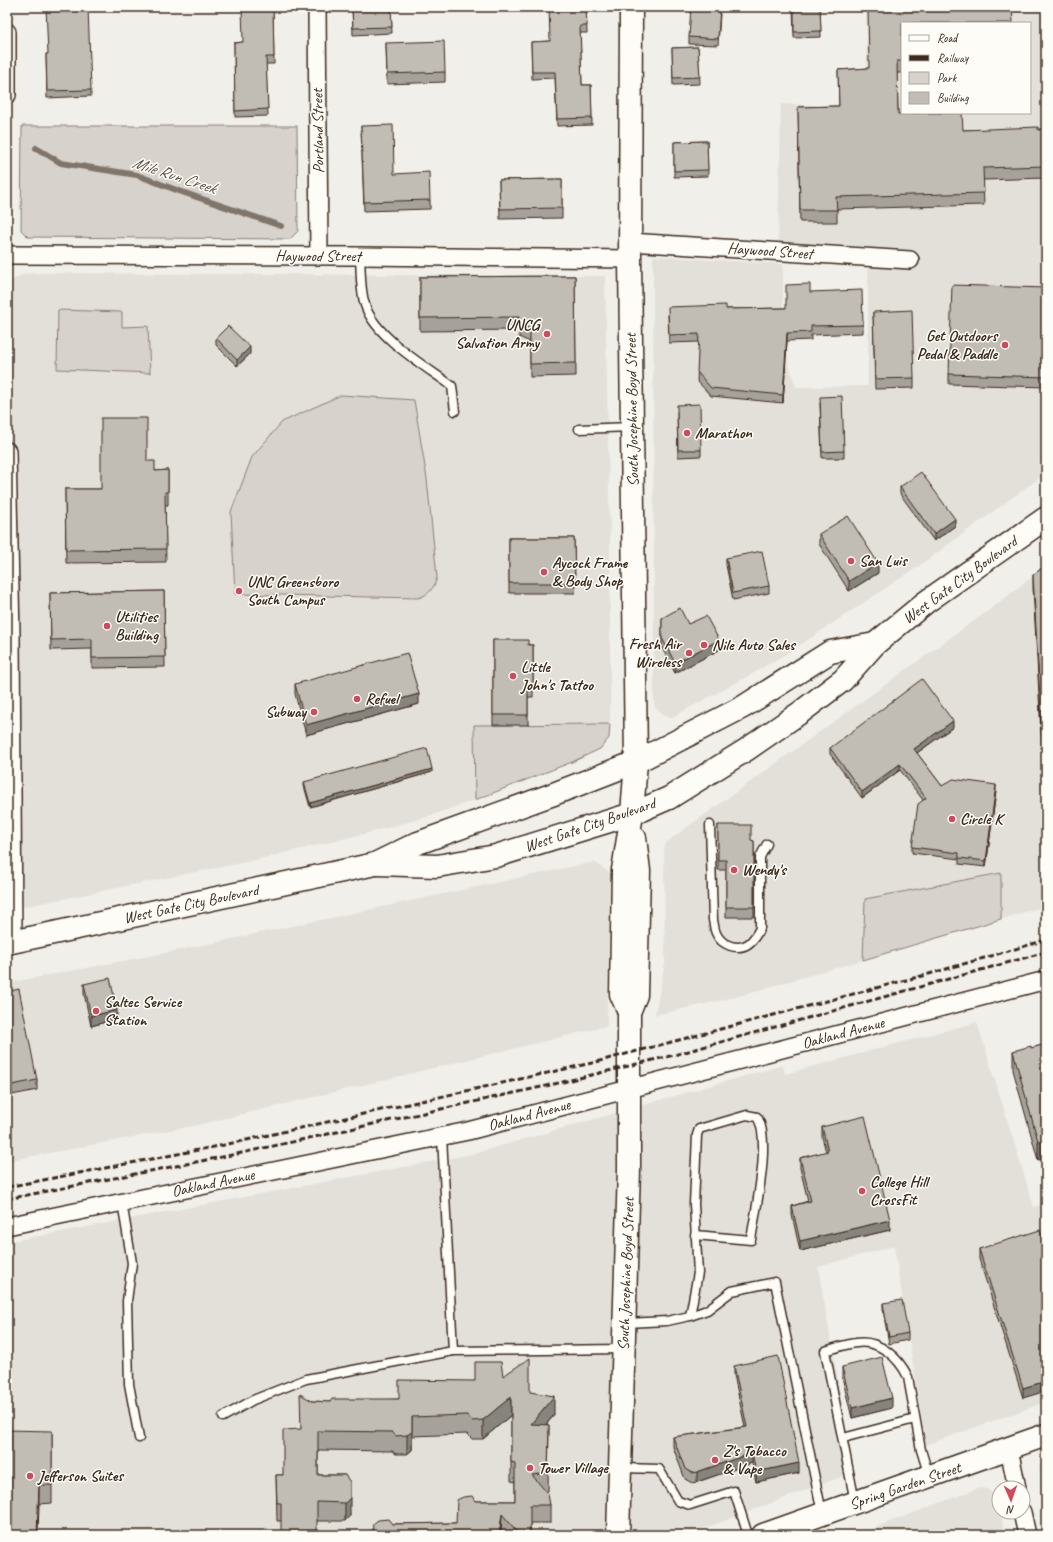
<svg xmlns="http://www.w3.org/2000/svg" width="1053" height="1542" viewBox="0 0 1053 1542" font-family="Caveat,sans-serif">
<style>
.built{fill:#e3e0da;fill-rule:evenodd}
.green{fill:#d7d2cc;stroke:#897e75}
.lines{fill:none;stroke-linecap:round;stroke-linejoin:round}
.stream{stroke:#80746b;stroke-width:6}
.lane-casing{stroke:#3b2a1e;stroke-width:11}
.street-casing{stroke:#3b2a1e;stroke-width:20}
.secondary-casing{stroke:#3b2a1e;stroke-width:25}
.primary-casing{stroke:#3b2a1e;stroke-width:25}
.lane{stroke:#fdfcf7;stroke-width:8}
.street{stroke:#fdfcf7;stroke-width:17}
.secondary{stroke:#fdfcf7;stroke-width:22}
.primary{stroke:#fdfcf7;stroke-width:22}
.rail{stroke:#3b2a1e;stroke-width:3;stroke-dasharray:6 3;stroke-linecap:butt}
.wall{fill:#a6a29b;stroke:#3b2a1e}
.shaded-wall{fill:#87847e;stroke:#3b2a1e}
.building{fill:#c1bcb4;stroke:#3b2a1e}
.poi-dot{fill:#d1495b;stroke:#fdfcf7;stroke-width:1.5}
.labels{text-anchor:middle;dominant-baseline:central;stroke-width:3;stroke-linejoin:round;paint-order:stroke}
.street-label{font-size:16px;fill:#3b2a1e;stroke:#fdfcf7}
.poi-label{font-size:16px;font-weight:bold;fill:#3b2a1e;stroke:#fdfcf7;text-anchor:start}
.water-label{font-size:17px;font-style:italic;fill:#63554b;stroke:#fdfcf7}
</style>
<rect width="100%" height="100%" fill="#f1efea"/>
<filter id="ink" filterUnits="userSpaceOnUse"><feTurbulence type="fractalNoise" baseFrequency=".025" numOctaves="2"/><feDisplacementMap in="SourceGraphic" scale="8" xChannelSelector="R" yChannelSelector="G"/><feConvolveMatrix kernelMatrix="1 2 1 2 8 2 1 2 1" color-interpolation-filters="sRGB"/></filter>
<g filter="url(#ink)">
<g class="built">
<path d="M866,7H1046V473L919,566L797,647L747,677L670,718L655,708L654,701L653,256L783,264V347L796,387L868,386V247L778,242L781,104L867,107ZM902,23H1030V113H902Z"/>
<path d="M36,273L605,276L610,545V724L474,725L475,800L426,817L372,832L251,861L7,910V283L24,274Z"/>
<path d="M1046,566V906L1001,919V873L865,899L863,960L728,999L655,1015L665,963L664,851L665,845L668,841L996,605Z"/>
<path d="M594,862L610,873L607,1026L198,1125L7,1161V983L165,953Z"/>
<path d="M977,1022L1034,1207L1046,1203V1402L926,1445L894,1246L818,1267L854,1472L687,1535H7V1242L472,1154L783,1065L785,1074Z"/>
<path d="M1046,1463V1509L1039,1466Z"/>
<path d="M979,1488L987,1489L993,1494L999,1501V1512H1001L1004,1535H855Z"/>
</g>
<g class="green">
<path d="M22,126H297L298,231L290,239L28,237L21,230Z"/>
<path d="M58,310L122,312V327L148,326L150,373L57,369Z"/>
<path d="M341,395L414,400L427,479L437,577C435,587 429,595 418,598L235,594L231,512L252,457L282,422Z"/>
<path d="M610,724L609,738L600,749L572,762L475,800L474,725Z"/>
<path d="M1001,873V919L863,960L865,899Z"/>
</g>
<g class="lines">
<path class="stream" d="M36,148L61,163L137,175L179,191L281,226"/>
<defs>
<g id="lane">
<path d="M360,256C361,272 360,290 365,305C375,337 425,366 452,386L455,411"/>
<path d="M579,429L631,427"/>
<path d="M710,825L713,920C714,924 714,929 716,933C721,945 737,951 748,944C754,940 757,934 760,928V857L767,844"/>
<path d="M122,1202L132,1263L127,1301L129,1384L139,1438"/>
<path d="M690,1316L698,1273L694,1204L697,1135L699,1129L747,1115L757,1117C772,1139 755,1212 751,1240L695,1235"/>
<path d="M626,1323L667,1321L690,1316L707,1310L732,1291L775,1282L822,1513"/>
<path d="M453,1351L623,1349"/>
<path d="M223,1417L253,1400L306,1379L453,1351L442,1136"/>
<path d="M843,1438L915,1419"/>
<path d="M622,1468L659,1469L678,1501L690,1505L734,1491L748,1535"/>
<path d="M855,1502L825,1351C836,1348 846,1344 856,1343C879,1339 899,1358 908,1377L921,1450L929,1476"/>
</g>
<g id="street">
<path d="M317,7L319,256"/>
<path d="M7,32V95"/>
<path d="M630,242L910,260"/>
<path d="M7,255L360,256L630,259"/>
<path d="M7,451L11,635L13,942"/>
<path d="M7,1226L468,1131L1046,980"/>
<path d="M1009,1449L1017,1488"/>
<path d="M1022,1512L1027,1535"/>
</g>
<g id="secondary">
<path d="M629,1012L621,994L623,870L632,814L636,762L630,259L631,7"/>
<path d="M618,1535L629,1169V1012L636,995L639,871L635,838"/>
<path d="M763,1535L1046,1435"/>
</g>
<g id="primary">
<path d="M378,864L437,866L496,856L632,814L669,798L746,750L801,712L843,680L875,644L926,602L1046,518"/>
<path d="M7,943L375,864L418,843L551,795L636,762L743,707L830,652L875,644"/>
</g>
</defs>
<use href="#lane" class="lane-casing"/>
<use href="#street" class="street-casing"/>
<use href="#secondary" class="secondary-casing"/>
<use href="#primary" class="primary-casing"/>
<use href="#lane" class="lane"/>
<use href="#street" class="street"/>
<use href="#secondary" class="secondary"/>
<use href="#primary" class="primary"/>
<g class="rail">
<path d="M7,1187L224,1145L592,1063L929,974L1046,940"/>
<path d="M7,1199L237,1154L546,1086L674,1055L1046,952"/>
</g>
</g>
<g class="wall">
<path d="M273,7L274,64H266L268,116L235,117L234,43L243,42Z"/>
<path d="M352,7H391L392,33L353,35Z"/>
<path d="M586,7L587,33H580L582,85H591L592,125L557,126L555,78L532,79L531,42L550,41Z"/>
<path d="M793,7H820L821,37L794,38Z"/>
<path d="M720,14L718,45L689,44V37Z"/>
<path d="M902,23V73H897L898,114L963,130L1046,129V178L983,180L984,205L837,209V222H800L798,107L839,106L838,70L869,68Z"/>
<path d="M386,43L445,72V82L387,84Z"/>
<path d="M698,47L700,84L673,85L672,48Z"/>
<path d="M46,54H47L91,90V96L47,98Z"/>
<path d="M361,126L394,174L430,200V209L364,211Z"/>
<path d="M707,141L708,176L674,177V142Z"/>
<path d="M562,179V218L500,219L499,180Z"/>
<path d="M575,276L576,376L530,377V342L519,337V330L420,331V277Z"/>
<path d="M1046,288V387L949,384V374Z"/>
<path d="M810,292L863,325V333L811,335V340L787,341L783,403L711,396L697,381L699,342L669,343L668,315L726,309L786,308Z"/>
<path d="M873,312L914,378V388L875,389Z"/>
<path d="M216,338L250,354L237,366L216,345Z"/>
<path d="M820,403L844,451V458H822Z"/>
<path d="M677,412L701,450V456L678,457Z"/>
<path d="M147,461L155,471L168,470V505H165L166,562L66,563L65,489H101Z"/>
<path d="M900,487L955,526L934,541L900,494Z"/>
<path d="M819,534L878,573L849,591L819,544Z"/>
<path d="M509,538H574L575,593H509Z"/>
<path d="M726,558L769,586V593L733,600L726,565Z"/>
<path d="M1046,565V766H1043L1033,588V575Z"/>
<path d="M164,591L165,667L92,668V649L51,650L50,593Z"/>
<path d="M662,618L688,624L719,650L675,673L662,648Z"/>
<path d="M493,640L528,645H533V697H528V725H493Z"/>
<path d="M295,684L419,704L306,735L295,694Z"/>
<path d="M953,727L917,753L942,786L996,791L986,867L959,864V859L912,853V847L923,800L900,770L862,798L830,754V748Z"/>
<path d="M432,772L310,807L304,786V782Z"/>
<path d="M718,825L751,840L754,841V917H726V870H718Z"/>
<path d="M84,984L117,1019L91,1026L84,994Z"/>
<path d="M7,992L37,1080V1090L7,1096Z"/>
<path d="M1046,1044L1038,1160L1013,1070V1051L1031,1048Z"/>
<path d="M822,1127L890,1230L800,1251L792,1215V1206L808,1201L800,1168V1158L826,1152L822,1137Z"/>
<path d="M979,1249L1046,1250L1023,1398L979,1259Z"/>
<path d="M883,1303L908,1333V1340L889,1344L883,1310Z"/>
<path d="M734,1366L799,1473L756,1482L752,1463L697,1482L692,1483L685,1479L673,1447V1437L745,1427L734,1375Z"/>
<path d="M842,1367L892,1408L852,1418L842,1377Z"/>
<path d="M503,1376L530,1392L554,1415L546,1425H549L548,1491L546,1492L550,1505V1523H530V1535H504L502,1533L501,1535H372L392,1524L456,1523L475,1501H515V1482L511,1481V1415L483,1439H472L467,1434L412,1436V1450L407,1454H396L392,1451L318,1450V1475H345L350,1516L345,1521H277L276,1475H283L312,1401L330,1402L399,1399L475,1381Z"/>
<path d="M52,1431V1503L39,1504L7,1535Z"/>
</g>
<g class="shaded-wall">
<path d="M787,333V341L783,403V395Z"/>
<path d="M250,347V354L237,366V360Z"/>
<path d="M955,519V526L934,541V534Z"/>
<path d="M878,563V573L849,591V581Z"/>
<path d="M719,640V650L675,673V663Z"/>
<path d="M419,694V704L306,735V725Z"/>
<path d="M953,721V727L914,755V749Z"/>
<path d="M900,764V770L862,798V792Z"/>
<path d="M432,769V772L310,807V803Z"/>
<path d="M996,785V791L986,867V861Z"/>
<path d="M117,1010V1019L91,1026V1016Z"/>
<path d="M1046,1139V1158L1038,1160V1141Z"/>
<path d="M890,1220V1230L800,1251V1241Z"/>
<path d="M1046,1381V1391L1023,1398V1388Z"/>
<path d="M554,1396V1415L531,1442V1424Z"/>
<path d="M511,1397V1415L483,1439V1420Z"/>
<path d="M892,1398V1408L852,1418V1408Z"/>
<path d="M412,1417V1450L407,1454V1435Z"/>
<path d="M752,1453V1463L697,1482V1472Z"/>
<path d="M799,1463V1473L756,1482V1472Z"/>
<path d="M39,1485V1504L38,1535H37Z"/>
<path d="M350,1498V1516L345,1521V1503Z"/>
<path d="M502,1514L501,1535H499Z"/>
</g>
<g class="building">
<path d="M46,7H88L91,90L47,91L46,54H48Z"/>
<path d="M242,7H273L274,57H266L268,109L235,111L234,43L243,42Z"/>
<path d="M352,7H391L392,27L353,28Z"/>
<path d="M549,7H586L587,26H580L582,85H591L592,118L557,119L555,72H532L531,42L550,41Z"/>
<path d="M691,7H720L718,39L689,37Z"/>
<path d="M794,7H820L821,31L794,32Z"/>
<path d="M868,7H1012L1013,23H902V61H897L898,114L928,113H962L963,130L1038,127V130L1046,129V166L983,168L984,193L836,197L837,210H800L798,107L839,106L838,70L869,68Z"/>
<path d="M444,41L445,72L387,74L386,43Z"/>
<path d="M698,47L700,77L673,78L672,48Z"/>
<path d="M393,125L394,174L429,172L430,200L364,202L361,126Z"/>
<path d="M707,141L708,170L674,171V142Z"/>
<path d="M562,179V208L500,209L499,180Z"/>
<path d="M575,276L576,363L530,364V329L519,324V317L420,318V277Z"/>
<path d="M810,284V292L862,290L863,325L811,326V332L787,333L783,395L711,388L697,372L699,334L669,335L668,307L726,305V309L786,308V285Z"/>
<path d="M952,285L1046,288V377L949,374Z"/>
<path d="M912,310L914,378L875,379L873,312Z"/>
<path d="M228,326L250,347L237,360L216,338Z"/>
<path d="M842,396L844,451L822,452L820,397Z"/>
<path d="M700,404L701,450H678L677,405Z"/>
<path d="M101,418H147V461H155V471L168,470V492H165L166,549L66,550L65,489H101Z"/>
<path d="M921,472L955,519L934,534L900,487Z"/>
<path d="M848,516L878,563L849,581L819,534Z"/>
<path d="M509,538H574L575,583H509Z"/>
<path d="M762,551L769,586L733,593L726,558Z"/>
<path d="M1046,565V753H1043L1033,575Z"/>
<path d="M164,591L165,657L92,658V639L51,640L50,593Z"/>
<path d="M680,608L688,624L706,616L719,640L675,663L662,638V618Z"/>
<path d="M493,640H528V645H533V687H528V715H493Z"/>
<path d="M407,653L419,694L306,725L295,684Z"/>
<path d="M922,679L953,721L914,749L942,786L953,779L996,785L986,861L959,858V853L912,847L918,804L926,798L900,764L862,792L830,748Z"/>
<path d="M427,748L432,769L310,803L304,782Z"/>
<path d="M718,825H751V840L754,841V907H726V860H718Z"/>
<path d="M110,978L117,1010L91,1016L84,984Z"/>
<path d="M19,989L37,1080L7,1086V992Z"/>
<path d="M1046,1044V1139L1038,1141L1013,1051L1031,1046V1048Z"/>
<path d="M865,1116L890,1220L800,1241L792,1206L811,1201L800,1158L828,1151L822,1127Z"/>
<path d="M1040,1230L1046,1250V1381L1023,1388L979,1249Z"/>
<path d="M902,1300L908,1333L889,1337L883,1303Z"/>
<path d="M778,1356L799,1463L756,1472L752,1453L697,1472L692,1473L685,1469L673,1437L747,1427L734,1366Z"/>
<path d="M882,1357L892,1398L852,1408L842,1367Z"/>
<path d="M530,1358V1392L554,1396L531,1424L549,1425L548,1473L532,1475L548,1494L550,1505H530V1535H520L502,1514L499,1535H372L373,1524L378,1520L388,1519L392,1524L456,1523L457,1500L463,1497L472,1496L475,1501H515V1463L511,1462V1397L483,1420L472,1421L467,1415L412,1417V1432L407,1435L396,1436L392,1432L318,1431V1475H345L350,1482V1498L345,1503L317,1502V1535H281V1503H277L276,1475H283V1430L301,1429L300,1394L312,1401L330,1402L332,1399H399V1380L475,1381V1362H501L503,1376Z"/>
<path d="M7,1430L52,1431V1485H39L37,1535H7Z"/>
</g>
</g>
<g class="poi-dot">
<circle cx="547" cy="334" r="4"/>
<circle cx="1005" cy="345" r="4"/>
<circle cx="687" cy="433" r="4"/>
<circle cx="851" cy="561" r="4"/>
<circle cx="544" cy="572" r="4"/>
<circle cx="239" cy="591" r="4"/>
<circle cx="107" cy="626" r="4"/>
<circle cx="704" cy="645" r="4"/>
<circle cx="689" cy="653" r="4"/>
<circle cx="513" cy="676" r="4"/>
<circle cx="357" cy="699" r="4"/>
<circle cx="314" cy="712" r="4"/>
<circle cx="952" cy="819" r="4"/>
<circle cx="734" cy="870" r="4"/>
<circle cx="96" cy="1011" r="4"/>
<circle cx="862" cy="1191" r="4"/>
<circle cx="715" cy="1460" r="4"/>
<circle cx="530" cy="1468" r="4"/>
<circle cx="30" cy="1476" r="4"/>
</g>
<g class="labels">
<g class="street-label">
<text transform="translate(318 131) rotate(-91)">Portland Street</text>
<text transform="translate(770 251) rotate(4)">Haywood Street</text>
<text x="318" y="256">Haywood Street</text>
<text transform="translate(632 410) rotate(-91)">South Josephine Boyd Street</text>
<text transform="translate(960 580) rotate(-36)">West Gate City Boulevard</text>
<text transform="translate(590 825) rotate(-19)">West Gate City Boulevard</text>
<text transform="translate(191 904) rotate(-12)">West Gate City Boulevard</text>
<text transform="translate(843 1033) rotate(-15)">Oakland Avenue</text>
<text transform="translate(529 1115) rotate(-15)">Oakland Avenue</text>
<text transform="translate(213 1183) rotate(-12)">Oakland Avenue</text>
<text transform="translate(626 1274) rotate(-88)">South Josephine Boyd Street</text>
<text transform="translate(905 1486) rotate(-19)">Spring Garden Street</text>
</g>
<g class="poi-label">
<text x="539" y="325" text-anchor="end">UNCG<tspan x="539" dy="18">Salvation Army</tspan></text>
<text x="997" y="336" text-anchor="end">Get Outdoors<tspan x="997" dy="18">Pedal &amp; Paddle</tspan></text>
<text x="695" y="433">Marathon</text>
<text x="859" y="561">San Luis</text>
<text x="552" y="563">Aycock Frame<tspan x="552" dy="18">&amp; Body Shop</tspan></text>
<text x="247" y="582">UNC Greensboro<tspan x="247" dy="18">South Campus</tspan></text>
<text x="115" y="617">Utilities<tspan x="115" dy="18">Building</tspan></text>
<text x="681" y="644" text-anchor="end">Fresh Air<tspan x="681" dy="18">Wireless</tspan></text>
<text x="712" y="645">Nile Auto Sales</text>
<text x="521" y="667">Little<tspan x="521" dy="18">John's Tattoo</tspan></text>
<text x="365" y="699">Refuel</text>
<text x="306" y="712" text-anchor="end">Subway</text>
<text x="960" y="819">Circle K</text>
<text x="742" y="870">Wendy's</text>
<text x="104" y="1002">Saltec Service<tspan x="104" dy="18">Station</tspan></text>
<text x="870" y="1182">College Hill<tspan x="870" dy="18">CrossFit</tspan></text>
<text x="723" y="1451">Z's Tobacco<tspan x="723" dy="18">&amp; Vape</tspan></text>
<text x="538" y="1468">Tower Village</text>
<text x="38" y="1476">Jefferson Suites</text>
</g>
<g class="water-label">
<text transform="translate(174 175) rotate(18)">Mile Run Creek</text>
</g>
</g>
<rect width="1053" height="1542" fill="none" stroke="#fdfcf7" stroke-width="24"/>
<rect x="12" y="12" width="1029" height="1518" fill="none" stroke="#3b2a1e" stroke-width="1.5" filter="url(#ink)"/>
<rect x="901" y="22" width="130" height="92" fill="#fdfcf7" stroke="#afa8a0"/>
<rect x="909" y="35" width="20" height="6" fill="#fdfcf7" stroke="#afa8a0"/>
<text x="937" y="42" font-size="12" fill="#3b2a1e">Road</text>
<rect x="909" y="55" width="20" height="6" fill="#3b2a1e" stroke="#afa8a0"/>
<text x="937" y="62" font-size="12" fill="#3b2a1e">Railway</text>
<rect x="909" y="72" width="20" height="12" fill="#d7d2cc" stroke="#afa8a0"/>
<text x="937" y="82" font-size="12" fill="#3b2a1e">Park</text>
<rect x="909" y="92" width="20" height="12" fill="#c1bcb4" stroke="#afa8a0"/>
<text x="937" y="102" font-size="12" fill="#3b2a1e">Building</text>
<g transform="translate(1011 1500) rotate(178)"><circle r="19" fill="#fdfcf7" stroke="#afa8a0"/>
<path d="M0-3L7 15L0 10L-7 15Z" fill="#d1495b"/>
<text y="-6" font-size="11" font-weight="bold" text-anchor="middle" fill="#3b2a1e">N</text>
</g>
</svg>
